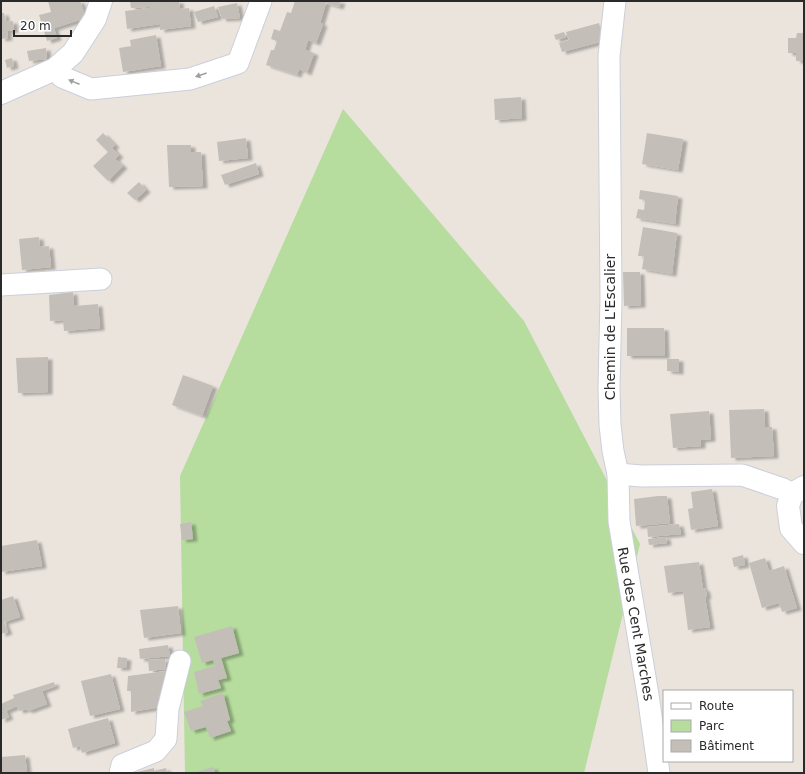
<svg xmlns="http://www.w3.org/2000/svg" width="805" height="774" viewBox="0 0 805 774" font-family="'DejaVu Sans',sans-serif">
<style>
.green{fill:#b6dc9e}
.building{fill:#c3bfb8;filter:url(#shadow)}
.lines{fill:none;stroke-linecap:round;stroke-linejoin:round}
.minor-casing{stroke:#cbcfda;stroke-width:23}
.tertiary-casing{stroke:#cbcfda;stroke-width:24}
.secondary-casing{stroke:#cbcfda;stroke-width:24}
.minor{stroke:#fff;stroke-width:21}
.tertiary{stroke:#fff;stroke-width:22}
.secondary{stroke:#fff;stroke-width:22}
.oneway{fill:#9f9f9f}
.labels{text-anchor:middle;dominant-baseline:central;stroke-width:3;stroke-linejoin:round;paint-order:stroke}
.street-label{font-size:14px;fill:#2a2a2a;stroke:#fff}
</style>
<defs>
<filter id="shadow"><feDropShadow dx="4.5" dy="2.5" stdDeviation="1" flood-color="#0004"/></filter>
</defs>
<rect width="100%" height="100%" fill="#eae4dd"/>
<path class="green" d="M343,109L524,321L640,544L584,773H185L180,476Z"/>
<g class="building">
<path d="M48,1H80L86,18L54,28L57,38L47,41L39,15L51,12Z"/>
<path d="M130,1H179L180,9L189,8L191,26L160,30V24L127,29L125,11L165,6L131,8Z"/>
<path d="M295,1H341L339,7L326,3L320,23L323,24L316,43L308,40L305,50L314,53L307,73L299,69L297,75L266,65L271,50H274L277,41L271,39L274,29L280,31L287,12L291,13Z"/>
<path d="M237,3L240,18L222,19L218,7Z"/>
<path d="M214,6L218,17L198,22L194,12Z"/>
<path d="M1,13H4L6,22L13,21L14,30L7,31L8,38L1,39Z"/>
<path d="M599,23L604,41L562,52L559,43L569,40L566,32Z"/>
<path d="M564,32L566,37L556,40L554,35Z"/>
<path d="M797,33H804V61H796V53H788V38H796Z"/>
<path d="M156,35L161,66L123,72L119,48L131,46L130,40Z"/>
<path d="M46,48L47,59L29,61L27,51Z"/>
<path d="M12,58L14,66L7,68L5,60Z"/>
<path d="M521,97L522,118L495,120L494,99Z"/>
<path d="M103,133L115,145L112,148L119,155L115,159L123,166L108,181L93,166L108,152L96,140Z"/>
<path d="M647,133L683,139L678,170L642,164Z"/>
<path d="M246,138L248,158L219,161L217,142Z"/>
<path d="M167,145H191V152H201L203,186L169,187Z"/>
<path d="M256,163L259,174L225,185L221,175Z"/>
<path d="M139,182L146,190L135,200L127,193Z"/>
<path d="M640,190L678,196L675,224L636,218L638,209L644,210L645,200L639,199Z"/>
<path d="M643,227L677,233L672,274L642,269L644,256H638Z"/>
<path d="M39,237L40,247L49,246L51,267L22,270L19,239Z"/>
<path d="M623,272H640L641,305L624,306Z"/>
<path d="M73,292L74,306L98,304L100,328L64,331L63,320L50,321L49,295Z"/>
<path d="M627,328H664L665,356H627Z"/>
<path d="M48,357V392L18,393L16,358Z"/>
<path d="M667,359H679V372L667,371Z"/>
<path d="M183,375L213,386L202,416L172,405Z"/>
<path d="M764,409L765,427H772L774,456L731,458L729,410Z"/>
<path d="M709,411L711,439L701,440V446L673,448L670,414Z"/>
<path d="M712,489L718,526L691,530L688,509L693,508L691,492Z"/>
<path d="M658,496H667L670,523L636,526L634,499Z"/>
<path d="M191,522L193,539L182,540L180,524Z"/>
<path d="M679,524L681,534L648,537L647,527Z"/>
<path d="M666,537L667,543L649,545L648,539Z"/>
<path d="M37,540L42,566L1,572V546Z"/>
<path d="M743,555L745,565L734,567L732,558Z"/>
<path d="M765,558L769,571L784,566L797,608L782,612L779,603L762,608L749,563Z"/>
<path d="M699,562L703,589L705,588L707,596L705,597L710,627L688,630L683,591L668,593L664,566Z"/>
<path d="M13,596L20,617L4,622L8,632L1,634V600Z"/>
<path d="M178,606L181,633L144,638L140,610Z"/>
<path d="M232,626L239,653L221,658L227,678L218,680L221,688L199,694L194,672L215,666L213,660L202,663L194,637Z"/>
<path d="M168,645L170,656L140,659L139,649Z"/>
<path d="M118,657L127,658L126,668H117Z"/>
<path d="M165,659L166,669L149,671L148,660Z"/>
<path d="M167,671L168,702L161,707L131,712V691H127L128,676Z"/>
<path d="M111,674L120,709L90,716L81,681Z"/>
<path d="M54,682L55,686L42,691L47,704L28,711L27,709L19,711L17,706L6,711L9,717L1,720V704L14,698L13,695Z"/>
<path d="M223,693L230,720L227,721L231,731L210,738L206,727L191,731L184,712L203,706L200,701Z"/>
<path d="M108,718L115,743L82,753L80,746L73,748L68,729Z"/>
<path d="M25,755L27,771L1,773V757Z"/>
<path d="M213,767L215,773H193Z"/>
<path d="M154,768V771L166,768L167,773H133Z"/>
</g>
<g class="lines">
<defs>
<g id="minor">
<path d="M615,1L609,56L611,299L609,387L610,425L613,451L618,474L641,476L742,475L783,489L792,494"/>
<path d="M55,69L62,77L91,89L190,79L238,63L261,1"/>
<path d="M1,285L101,279"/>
<path d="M618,474L619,521L648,695L659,773"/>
<path d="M120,773L122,765L156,751L166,739L168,709L180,661"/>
</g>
<path id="tertiary" d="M1,93L55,69L73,53L95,19L101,1"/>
<path id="secondary" d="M804,487L792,494L788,506L791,528L804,543"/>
</defs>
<use href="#minor" class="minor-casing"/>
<use href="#tertiary" class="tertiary-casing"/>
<use href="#secondary" class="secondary-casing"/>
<use href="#minor" class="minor"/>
<use href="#tertiary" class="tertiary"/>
<use href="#secondary" class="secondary"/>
</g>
<defs><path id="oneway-solid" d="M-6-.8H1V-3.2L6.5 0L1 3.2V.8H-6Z"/></defs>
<g class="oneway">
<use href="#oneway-solid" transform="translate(201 75) rotate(161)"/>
<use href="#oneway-solid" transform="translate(74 82) rotate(-158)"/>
</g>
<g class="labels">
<g class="street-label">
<text transform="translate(610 327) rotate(-90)">Chemin de L'Escalier</text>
<text transform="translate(636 624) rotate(80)">Rue des Cent Marches</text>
</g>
</g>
<rect width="805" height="774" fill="none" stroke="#2a2a2a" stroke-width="4"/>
<rect x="663" y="690" width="130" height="72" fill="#ffffff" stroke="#aaaaaa"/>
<rect x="671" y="703" width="20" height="6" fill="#ffffff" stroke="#aaaaaa"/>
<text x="699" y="710" font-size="12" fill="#2a2a2a">Route</text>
<rect x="671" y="720" width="20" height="12" fill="#b6dc9e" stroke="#aaaaaa"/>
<text x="699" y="730" font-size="12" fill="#2a2a2a">Parc</text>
<rect x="671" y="740" width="20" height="12" fill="#c3bfb8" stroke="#aaaaaa"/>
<text x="699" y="750" font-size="12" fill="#2a2a2a">Bâtiment</text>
<path d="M14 30v6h57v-6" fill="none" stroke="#2a2a2a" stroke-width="2"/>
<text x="20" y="30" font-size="12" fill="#2a2a2a" stroke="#ffffff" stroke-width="3" paint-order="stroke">20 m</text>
</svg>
